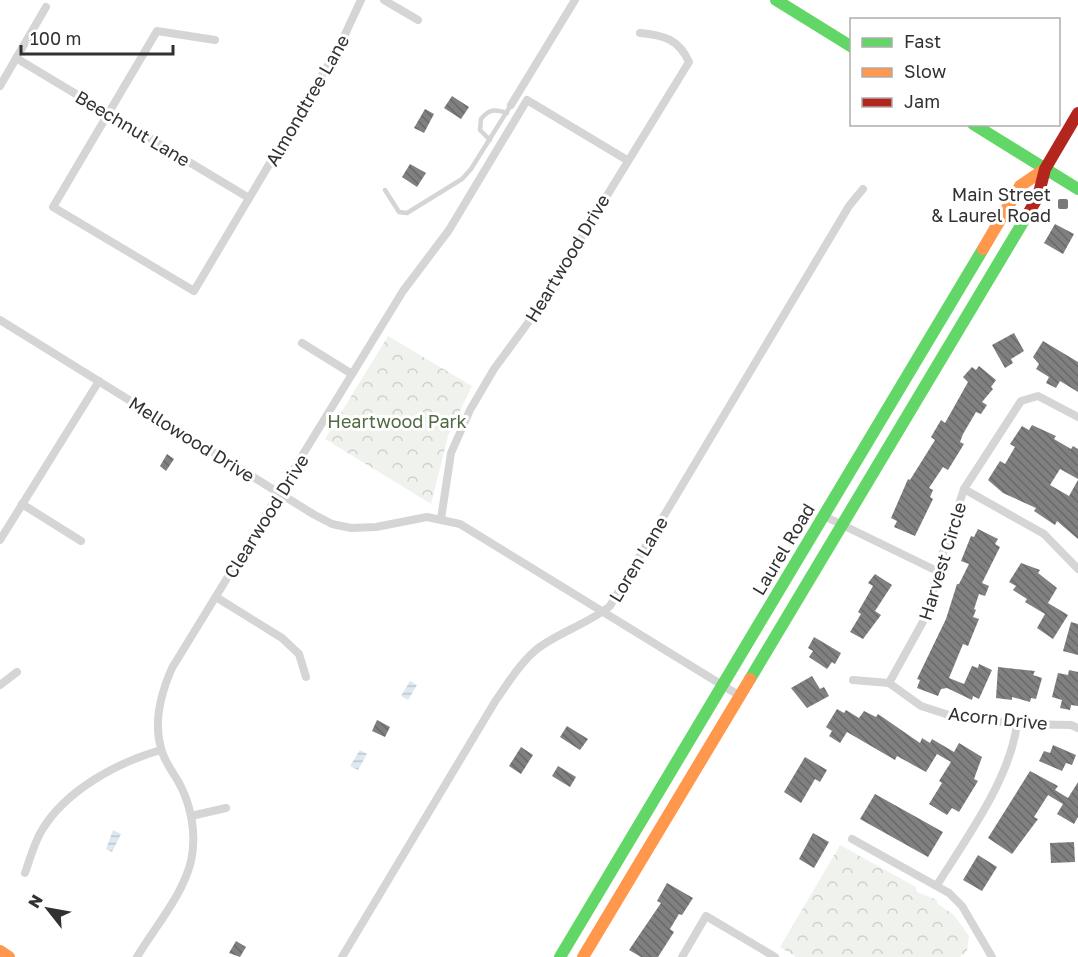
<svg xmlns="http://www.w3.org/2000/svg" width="1078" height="957" viewBox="0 0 1078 957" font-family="'Golos Text',sans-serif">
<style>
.park{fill:url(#park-crowns)}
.water{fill:url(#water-rules)}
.building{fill:url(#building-back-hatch)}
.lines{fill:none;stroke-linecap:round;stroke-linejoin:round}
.lane{stroke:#d5d5d5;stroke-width:4.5}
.street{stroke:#d5d5d5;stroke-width:8}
.fast{stroke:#63d668;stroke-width:12}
.slow{stroke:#ff974d;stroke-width:12}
.jam{stroke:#b3261e;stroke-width:12}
.poi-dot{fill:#797979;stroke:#fff;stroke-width:2}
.labels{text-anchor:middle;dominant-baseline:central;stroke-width:6;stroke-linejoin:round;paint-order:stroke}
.street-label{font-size:18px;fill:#313131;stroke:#fff}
.poi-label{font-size:18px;fill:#313131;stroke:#fff;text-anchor:end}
.park-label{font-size:18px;fill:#516a42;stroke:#fff}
</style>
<defs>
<pattern id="park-crowns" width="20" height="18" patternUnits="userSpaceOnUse" patternTransform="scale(1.5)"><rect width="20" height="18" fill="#f0f3ed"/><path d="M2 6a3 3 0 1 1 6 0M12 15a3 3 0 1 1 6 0" fill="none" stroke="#ced1cc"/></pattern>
<pattern id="water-rules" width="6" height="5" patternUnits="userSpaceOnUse" patternTransform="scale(1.5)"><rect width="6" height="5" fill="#dde8f0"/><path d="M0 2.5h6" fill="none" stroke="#bec7ce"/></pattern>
<pattern id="building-back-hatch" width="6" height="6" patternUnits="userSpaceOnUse" patternTransform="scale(1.5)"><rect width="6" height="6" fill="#808080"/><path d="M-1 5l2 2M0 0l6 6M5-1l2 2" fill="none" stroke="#696969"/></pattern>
</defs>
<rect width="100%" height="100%" fill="#fff"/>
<g class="park">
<path d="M388,336L472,386L448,436L431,504L325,439Z"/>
<path d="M840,845L916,887L917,892L937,900L938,904L954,915L969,936L967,951L960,957H796L780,947Z"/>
</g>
<g class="water">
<path d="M410,681L417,685L408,700L401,696Z"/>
<path d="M360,750L367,754L358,770L350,766Z"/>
<path d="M113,830L121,834L112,852L106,849Z"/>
</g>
<g class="building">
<path d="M452,96L469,107L461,119L444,108Z"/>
<path d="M425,109L434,114L424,133L414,128Z"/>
<path d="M410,164L426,173L417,187L402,177Z"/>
<path d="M1055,224L1074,234L1063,254L1044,243Z"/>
<path d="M1014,333L1024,351L1011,359L1013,363L1005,368L992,345Z"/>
<path d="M1043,341L1078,362V392L1060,381L1056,388L1046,383L1049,377L1036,369L1039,364L1033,357Z"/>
<path d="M979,366L996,380L991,387L993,389L982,402L987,405L981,414L976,412L963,434L960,442L964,444L948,470L943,467L929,488L933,490L930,497L933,499L915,536L894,527L897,521L891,518L908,479L910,480L935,440L931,437L941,420L945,423L968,382L963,377L972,367L976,370Z"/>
<path d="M1032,425L1056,436L1054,439L1071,449L1073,446L1078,449V479L1060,469L1050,485L1069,496L1078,480V539L1057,521L1055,525L1034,511L1036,508L1003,493L988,480L1000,461L1005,464L1015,447L1010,444L1022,426L1029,430Z"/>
<path d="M167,454L174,459L166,471L160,466Z"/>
<path d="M978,529L998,539L995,544L1000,547L982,583L989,586L985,596L979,594L974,609L976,610L973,617L979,619L972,636L968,646L963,644L949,678L964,684L972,666L978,668L979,664L992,670L979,699L973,696L972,700L947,688L941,689L938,696L917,688L920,680L917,679L946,619L957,584H959L969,564L961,561L971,536L974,537Z"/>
<path d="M1021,563L1040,570L1038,573L1057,588L1048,603L1068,615L1053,639L1037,628L1045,614L1025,602L1027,599L1013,590L1016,586L1009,582Z"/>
<path d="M875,574L892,585L875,611L881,615L863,639L850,632L861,614L858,612L873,586L868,583Z"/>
<path d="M1071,622L1078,624V655L1063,651Z"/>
<path d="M814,637L841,653L835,664L832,662L827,669L809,657L813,651L808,648Z"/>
<path d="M998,667L1035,671L1033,675L1042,678L1036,699L1031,698L1030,702L1012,697V700L996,698Z"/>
<path d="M1069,670L1078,672V706L1071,705L1070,710L1060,708L1062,700L1052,697L1058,673L1068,675Z"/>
<path d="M812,676L820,689L824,687L829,696L807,708L791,688Z"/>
<path d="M837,709L844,713L846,710L859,718L864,711L876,717L878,714L920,743L922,738L930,743L932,739L954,752L959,743L982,757L974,779L978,781L959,812L952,808L947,815L929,804L942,783L939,781L951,762L937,754L926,772L897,756L895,760L847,732L840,743L829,736L832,731L826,727Z"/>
<path d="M377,720L390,727L385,737L372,731Z"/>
<path d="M567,726L588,739L580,750L560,737Z"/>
<path d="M1053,745L1076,755L1072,765L1066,763L1062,771L1039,761L1044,751L1050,753Z"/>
<path d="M521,747L533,755L521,774L509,766Z"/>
<path d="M805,757L827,770L820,782L815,779L801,803L784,792Z"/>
<path d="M558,766L576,777L570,787L552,776Z"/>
<path d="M1030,771L1058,786L1055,790L1068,798L1078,782V817L1074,824L1057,814L1063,804L1048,795L1034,817L1038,819L1012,854L988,838Z"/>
<path d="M875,794L943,832L928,857L860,819Z"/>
<path d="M813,833L829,842L814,868L799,859Z"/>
<path d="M1074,842L1075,862L1051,863L1050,843Z"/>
<path d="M978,855L997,867L982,891L963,880Z"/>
<path d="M667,883L693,898L682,915L679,914L670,929L674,932L658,957H641L629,950L661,903L657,901Z"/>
<path d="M236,941L246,947L240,957L229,953Z"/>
</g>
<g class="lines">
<g class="lane">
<path d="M490,140L480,130L481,119C489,109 495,109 507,113"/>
<path d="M385,190L399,212L407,213L462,179L471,169L511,105"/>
</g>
<g class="street">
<path d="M384,0L418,20"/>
<path d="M215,40L157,31L53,207L194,291L340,45L361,0"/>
<path d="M16,58L249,198"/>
<path d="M0,86L46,7"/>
<path d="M511,105L575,0"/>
<path d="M0,320L313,514L332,524L351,528L376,527L427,517L460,524L740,696"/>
<path d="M302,343L352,374"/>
<path d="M964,489L1044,534L1078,569"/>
<path d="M22,504L81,541"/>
<path d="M824,516L937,571"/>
<path d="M441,519L451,453L470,410L494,369L533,316L689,62C679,39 663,35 640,33"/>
<path d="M0,540L99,381"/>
<path d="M216,597L282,638L299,654L306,677"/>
<path d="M853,680L889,683L921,706L952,716L1017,724L1071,725L1078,728"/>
<path d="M889,683L930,609L937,571L964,489L1021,401L1038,396L1078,417"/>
<path d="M0,685L17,672"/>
<path d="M191,816L226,808"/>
<path d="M852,839L949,893L962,906L992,957"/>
<path d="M25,873C30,859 34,843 42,830C66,790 118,762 161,750"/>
<path d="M937,885C966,839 1010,779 1017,724"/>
<path d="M137,957C155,927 183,895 191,861C197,834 191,804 178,781C172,771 163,759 161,748C153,721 161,693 172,668L403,291L449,230L527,100L627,160"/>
<path d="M342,957L496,700C509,682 520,663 537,649C559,632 588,624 610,606L849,206L863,189"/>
<path d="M682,957L706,916L775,957"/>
</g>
<g class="fast">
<path d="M776,0L852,47"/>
<path d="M973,124L1078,189"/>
<path d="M750,679L1026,217"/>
<path d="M560,957L983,249"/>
</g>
<g class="slow">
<path d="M983,249L1020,186L1045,169"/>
<path d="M0,951L9,957"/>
<path d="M583,957L750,679"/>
</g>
<path class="jam" d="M1026,217L1038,197L1045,169L1078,113"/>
</g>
<rect class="poi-dot" x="1057" y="198" width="12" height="12" rx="3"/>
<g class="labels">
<g class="street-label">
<text transform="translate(307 100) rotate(-60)">Almondtree Lane</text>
<text transform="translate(133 128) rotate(31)">Beechnut Lane</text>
<text transform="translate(567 258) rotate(-59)">Heartwood Drive</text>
<text transform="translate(192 439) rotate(32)">Mellowood Drive</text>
<text transform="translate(266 516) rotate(-58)">Clearwood Drive</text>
<text transform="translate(783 549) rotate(-59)">Laurel Road</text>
<text transform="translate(638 559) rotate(-59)">Loren Lane</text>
<text transform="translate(942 561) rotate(-73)">Harvest Circle</text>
<text transform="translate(998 718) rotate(6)">Acorn Drive</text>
</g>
<g class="poi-label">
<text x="1051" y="194">Main Street<tspan x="1051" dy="21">&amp; Laurel Road</tspan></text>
</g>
<g class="park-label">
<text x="397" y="421">Heartwood Park</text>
</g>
</g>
<rect x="850" y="18" width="210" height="108" fill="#ffffff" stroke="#adadad" stroke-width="1.5"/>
<rect x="862" y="38" width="30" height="9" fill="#63d668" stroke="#adadad" stroke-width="1.5"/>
<text x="904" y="48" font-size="18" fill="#313131">Fast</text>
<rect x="862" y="68" width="30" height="9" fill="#ff974d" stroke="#adadad" stroke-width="1.5"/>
<text x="904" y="78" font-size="18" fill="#313131">Slow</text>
<rect x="862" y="98" width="30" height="9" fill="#b3261e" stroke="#adadad" stroke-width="1.5"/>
<text x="904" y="108" font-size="18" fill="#313131">Jam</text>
<g transform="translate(48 909) rotate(301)" stroke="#ffffff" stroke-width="4.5" paint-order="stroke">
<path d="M0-4.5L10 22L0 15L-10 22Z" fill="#313131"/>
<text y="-9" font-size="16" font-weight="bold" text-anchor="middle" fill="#313131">N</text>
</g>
<path d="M21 45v9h152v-9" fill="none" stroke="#313131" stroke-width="3"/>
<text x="30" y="45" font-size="18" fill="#313131" stroke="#ffffff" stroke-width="4.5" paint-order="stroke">100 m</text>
</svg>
